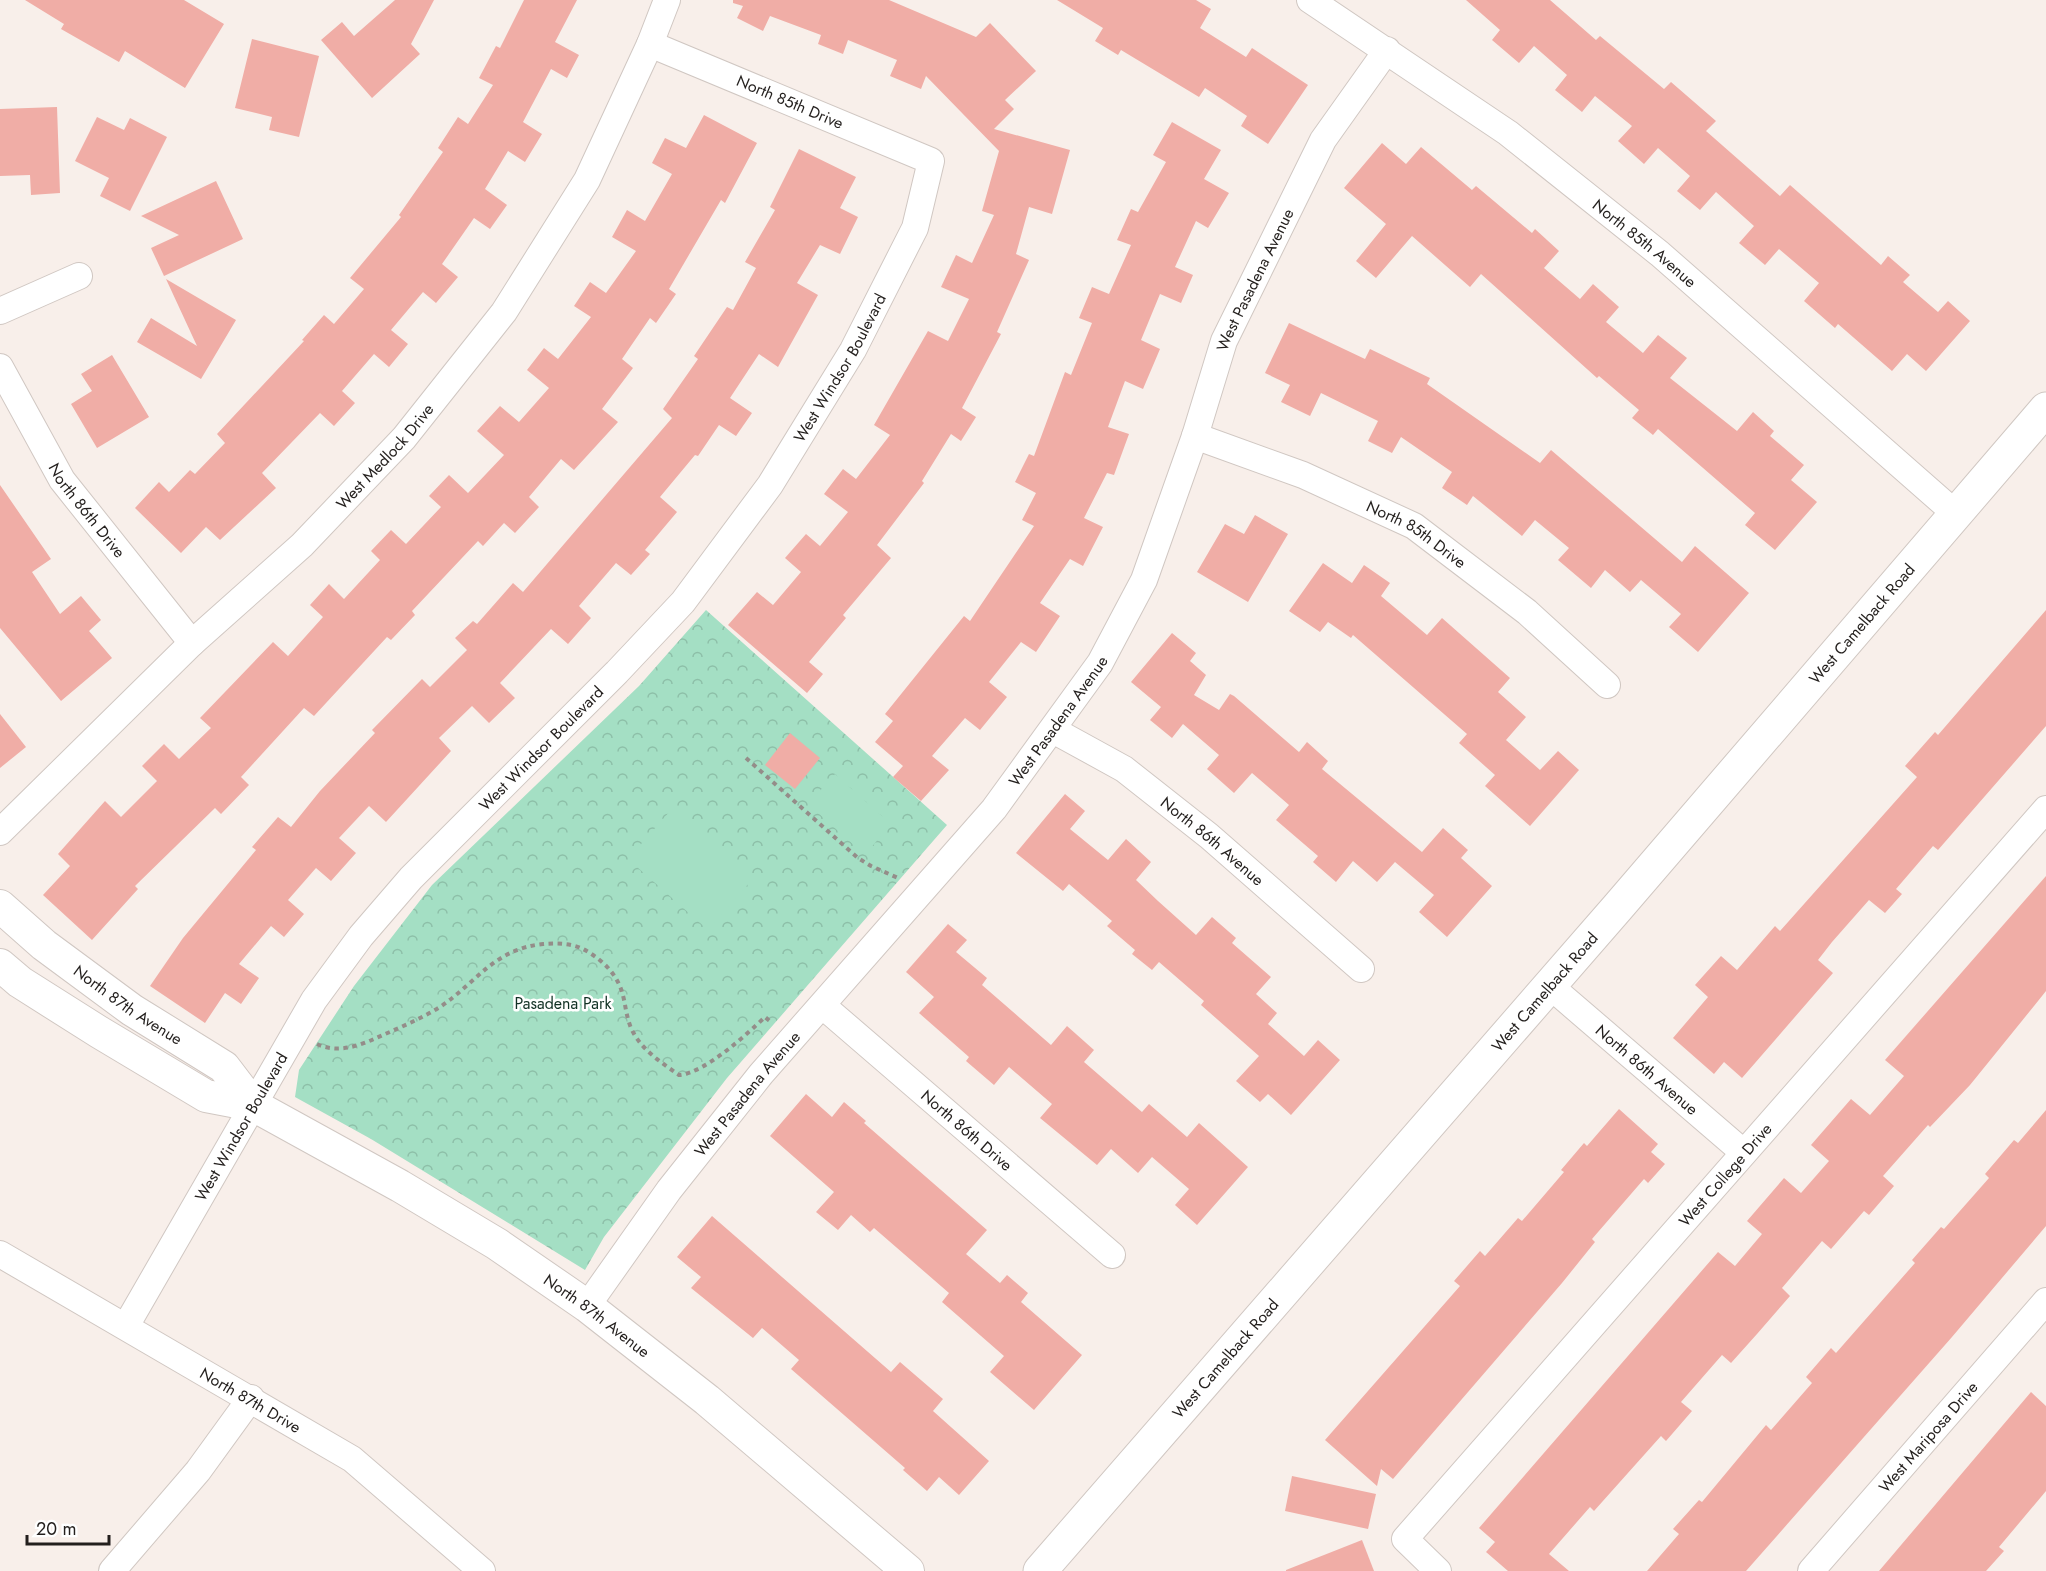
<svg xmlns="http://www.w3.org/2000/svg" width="2046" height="1571" viewBox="0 0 2046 1571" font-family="Jost,sans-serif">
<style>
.park{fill:url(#park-crowns)}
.pitch{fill:#a4dfc4}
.building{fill:#f0ada6}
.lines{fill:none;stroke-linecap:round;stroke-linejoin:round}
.minor-casing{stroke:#d0c7c2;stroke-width:28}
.tertiary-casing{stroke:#d0c7c2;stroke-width:34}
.primary-casing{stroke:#d0c7c2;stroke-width:35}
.path{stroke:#948d89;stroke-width:4;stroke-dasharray:4.5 4.5;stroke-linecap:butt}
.minor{stroke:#fff;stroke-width:26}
.tertiary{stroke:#fff;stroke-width:32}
.primary{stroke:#fff;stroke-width:33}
.labels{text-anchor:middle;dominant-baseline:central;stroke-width:5;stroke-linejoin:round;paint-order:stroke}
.street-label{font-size:16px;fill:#231f1d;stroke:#fff}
.park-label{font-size:16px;fill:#113124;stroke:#fff}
</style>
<defs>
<pattern id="park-crowns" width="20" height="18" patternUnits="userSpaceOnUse" patternTransform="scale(1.5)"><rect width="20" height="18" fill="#a4dfc4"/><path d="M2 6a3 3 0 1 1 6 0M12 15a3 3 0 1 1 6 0" fill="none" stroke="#8dbfa8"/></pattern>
</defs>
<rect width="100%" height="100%" fill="#f8efea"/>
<path class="park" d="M706,610L947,825L727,1078L604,1237L585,1270L371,1139L295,1097L299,1070L354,986L432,885L639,686Z"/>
<g class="pitch">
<path d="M835,774L891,824L865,855L808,804Z"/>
<path d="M670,811L750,882L708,930L628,859Z"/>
</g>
<g class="building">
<path d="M25,0H184L224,24L185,88L125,51L119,62L61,29L64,24Z"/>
<path d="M395,0H434L411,44L420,54L372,98L321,40L342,22L354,36Z"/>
<path d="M524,0H577L555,42L579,55L567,78L551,69L523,122L542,134L525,162L508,151L485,189L507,205L490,229L474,218L442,264L458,277L436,303L423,292L391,330L408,344L389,367L374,354L342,391L355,403L334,426L320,413L262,473L276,488L220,540L206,527L181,553L135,508L159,482L169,492L190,470L195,474L225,443L217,434L304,341L302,340L324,315L334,324L364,289L350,278L401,217L399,215L443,152L438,148L458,117L468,124L493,85L479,78L496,46L500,48Z"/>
<path d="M733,0H889L976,37L990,23L1036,71L1005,100L1014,109L994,129L1070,150L1052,214L1029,207L1016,254L1029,260L997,332L1001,334L962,408L976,417L961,441L951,434L922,481L924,483L877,545L891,558L843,615L846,618L809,662L823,674L807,693L728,625L757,592L773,605L801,572L785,558L806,534L820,546L848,512L824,494L843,469L856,479L890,435L874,425L928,331L948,341L969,299L941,287L956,255L972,263L994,215L982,211L999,151L926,76L921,89L890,76L897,60L848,40L843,54L818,44L821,35L770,16L763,31L737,18L743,6L733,3Z"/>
<path d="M1057,0H1196L1211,9L1200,28L1246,57L1252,48L1308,85L1268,144L1241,126L1247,116L1205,88L1199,97L1121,50L1118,55L1095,41L1103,28Z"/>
<path d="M1466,0H1550L1596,40L1600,36L1664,89L1671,82L1716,121L1706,131L1780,196L1790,185L1881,265L1888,256L1910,275L1903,282L1938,312L1948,301L1970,321L1926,371L1907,354L1892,371L1838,324L1835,328L1804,301L1819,283L1779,249L1765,265L1739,243L1754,226L1716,192L1700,210L1677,191L1690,176L1658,148L1644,164L1618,141L1632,126L1595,96L1582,112L1555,90L1567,75L1534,46L1519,63L1492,40L1500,30Z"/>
<path d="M252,39L319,56L299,137L269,130L272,117L235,108Z"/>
<path d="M57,107L60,193L31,195L30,175L0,176V109Z"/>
<path d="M704,115L757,143L725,203L721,200L669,289L676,294L656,323L650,318L622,359L633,368L602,409L618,422L574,470L561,459L529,497L539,507L515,533L504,523L483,546L478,541L412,611L415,615L391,640L387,637L314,716L304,708L241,777L249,785L221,814L215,808L135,886L138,889L92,940L43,895L70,866L58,854L105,801L121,817L157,781L142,766L164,744L179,759L211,728L200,718L273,642L288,656L323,617L310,605L329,584L344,599L380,560L371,551L391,530L406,544L441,507L429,496L449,475L468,493L504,455L477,431L500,406L519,422L549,388L527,370L544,348L558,359L591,317L574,306L590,282L606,293L636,251L612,237L627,210L645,221L672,174L652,163L665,138L686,148Z"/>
<path d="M97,117L124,130L130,118L167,137L130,211L100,196L109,178L75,161Z"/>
<path d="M1172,122L1221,150L1204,179L1229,193L1208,228L1196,221L1175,267L1193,275L1181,303L1160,294L1141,340L1160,349L1143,389L1125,381L1108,427L1129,434L1114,475L1107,473L1084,518L1103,527L1083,566L1070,559L1040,603L1060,616L1036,652L1021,642L989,682L1007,697L980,730L965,718L932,756L949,770L921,801L893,777L903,766L875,742L893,721L885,714L964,616L970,621L1034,526L1022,520L1036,493L1015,482L1029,454L1034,456L1065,372L1071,375L1092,323L1079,318L1092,287L1109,294L1131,245L1117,240L1131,209L1138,212L1166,162L1153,155Z"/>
<path d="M1382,143L1406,164L1421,147L1472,190L1476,186L1532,233L1535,229L1559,251L1544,268L1580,299L1593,284L1619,307L1606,322L1643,353L1658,335L1687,358L1670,378L1737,431L1753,412L1774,431L1770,436L1804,465L1791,480L1817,502L1775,550L1745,525L1755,513L1658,429L1653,435L1632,418L1639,410L1599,376L1597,378L1481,274L1470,287L1412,236L1376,278L1356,261L1386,224L1344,188Z"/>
<path d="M799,149L856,177L840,208L858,217L840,254L820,245L797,283L818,295L778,367L759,354L730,398L752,413L736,436L719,425L698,456L695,455L660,497L677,512L645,550L650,554L631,575L616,563L579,606L591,618L568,644L551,629L500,683L515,698L489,723L472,706L439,738L451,751L386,822L369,806L339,838L356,853L331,881L316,868L288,900L304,914L284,937L271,926L239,964L259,978L241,1004L225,993L205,1023L150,986L183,938L256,850L252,847L278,817L291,827L320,791L375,733L372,730L422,679L430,687L467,650L455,638L473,621L477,624L513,583L523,592L672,418L663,409L698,359L694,356L727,307L733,310L756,268L745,262L775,210L770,207Z"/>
<path d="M216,181L243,239L164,276L151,248L179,235L141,216Z"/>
<path d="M166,279L236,320L201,379L137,342L151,318L197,346Z"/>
<path d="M1289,323L1365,359L1370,349L1430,378L1427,384L1540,463L1551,450L1682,562L1695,546L1749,593L1698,652L1669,627L1681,614L1641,580L1630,592L1605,570L1591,588L1558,560L1569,548L1535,520L1522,536L1473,496L1467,505L1442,488L1452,472L1401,437L1392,453L1368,441L1378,421L1321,393L1310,416L1281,402L1290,385L1265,373Z"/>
<path d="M112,355L149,417L97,448L71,404L92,391L81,374Z"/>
<path d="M0,485L51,559L32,572L60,614L81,596L101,620L89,631L112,658L61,701L0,628Z"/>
<path d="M1255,515L1288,534L1248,602L1197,572L1225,524L1244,534Z"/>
<path d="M1323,563L1352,583L1364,565L1390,583L1381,596L1427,635L1442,618L1510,678L1498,692L1526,717L1506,740L1540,770L1558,751L1579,770L1530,826L1485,786L1495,775L1459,743L1467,734L1353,635L1351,638L1328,622L1320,632L1289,611Z"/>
<path d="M2046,610V726L1938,850L1933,846L1896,889L1902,894L1885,913L1869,900L1832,942L1818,960L1833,973L1742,1078L1724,1062L1714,1074L1673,1038L1708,997L1695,985L1721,956L1737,970L1775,926L1780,931L1917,777L1905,766L1935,732L1938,735Z"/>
<path d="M1172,633L1196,653L1190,661L1206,675L1194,695L1219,710L1230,694L1234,696L1299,752L1307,742L1328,761L1322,769L1422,852L1443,828L1468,850L1461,858L1492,886L1447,937L1419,912L1434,895L1395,862L1377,882L1353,861L1336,882L1313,862L1318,856L1276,820L1289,805L1252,773L1234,793L1207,769L1219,755L1183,724L1172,738L1150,720L1161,707L1131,682Z"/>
<path d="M0,714L26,747L0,768Z"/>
<path d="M790,733L820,758L795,789L765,765Z"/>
<path d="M1065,794L1085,811L1070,829L1108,860L1126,839L1151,862L1136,880L1158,901L1196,935L1212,917L1236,938L1232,943L1271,977L1256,994L1277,1013L1268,1024L1304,1056L1318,1040L1340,1060L1291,1115L1268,1094L1260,1102L1236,1081L1259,1056L1201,1005L1204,1001L1159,962L1152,970L1132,954L1135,950L1107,926L1112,921L1069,884L1063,891L1016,853Z"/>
<path d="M2046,876V991L2034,1006L1970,1085L1930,1127L1928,1125L1883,1176L1894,1186L1869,1215L1864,1211L1831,1249L1822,1241L1782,1288L1790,1296L1757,1334L1731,1363L1722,1355L1681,1402L1692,1411L1666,1441L1661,1436L1594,1511L1590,1507L1549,1554L1569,1571H1508L1486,1552L1495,1542L1479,1528L1718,1252L1735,1266L1762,1234L1747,1221L1784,1178L1801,1193L1829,1161L1811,1145L1851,1099L1870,1115L1904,1076L1885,1060Z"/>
<path d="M948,924L967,940L956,952L987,978L982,985L1051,1045L1067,1026L1094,1050L1084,1062L1142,1112L1149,1104L1187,1137L1199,1123L1248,1167L1197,1225L1175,1205L1189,1189L1152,1157L1138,1173L1111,1149L1097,1165L1040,1118L1052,1104L1009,1067L994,1085L966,1061L969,1057L919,1013L934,997L906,972Z"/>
<path d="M806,1094L832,1117L844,1102L866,1121L864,1123L987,1230L966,1254L1000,1283L1007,1275L1028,1293L1021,1302L1082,1355L1034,1410L990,1372L1004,1356L942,1302L949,1293L874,1228L870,1232L851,1215L838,1230L816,1212L834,1192L770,1136Z"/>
<path d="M1619,1109L1658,1144L1651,1152L1665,1164L1648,1183L1644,1179L1592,1239L1595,1242L1562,1283L1393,1479L1381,1469L1377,1486L1325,1440L1460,1286L1454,1281L1480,1251L1485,1256L1518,1218L1522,1221L1564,1172L1561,1170L1584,1143L1587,1146Z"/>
<path d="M2046,1110V1226L1952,1337L1746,1571H1647L1679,1534L1673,1529L1699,1500L1702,1502L1766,1425L1771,1430L1812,1383L1806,1377L1831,1348L1836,1353L1915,1263L1912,1260L1941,1227L1944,1229L1989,1178L1985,1174L2014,1140L2018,1143Z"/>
<path d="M712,1216L891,1372L900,1362L943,1399L933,1411L989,1461L959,1495L939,1477L927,1491L903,1470L905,1468L791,1369L799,1360L762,1328L753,1338L691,1288L701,1277L677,1257Z"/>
<path d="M2031,1392L2046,1406V1491L1999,1547L2004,1551L1986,1571H1879Z"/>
<path d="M1292,1476L1376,1494L1368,1529L1285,1511Z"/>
<path d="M1362,1540L1374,1571H1286V1570Z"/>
</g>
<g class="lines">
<defs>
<g id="minor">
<path id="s1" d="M1310,0L1508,133L1660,254L1956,514"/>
<path d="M0,311L79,276"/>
<path id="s2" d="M0,367L62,480L192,643"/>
<path id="s3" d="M1195,436L1303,475L1414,526L1527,612L1607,685"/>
<path id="s4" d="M1053,730L1124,769L1209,836L1361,969"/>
<path id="s5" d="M0,832L192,643L302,545L404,438L504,312L587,180L650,44L667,0"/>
<path id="s6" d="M1550,986L1743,1152"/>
<path id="s7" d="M823,1006L1112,1255"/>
<path id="s8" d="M0,1254L352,1459L482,1571"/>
<path id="s9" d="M587,1306L669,1190L761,1074L994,809L1100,663L1144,580L1195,436L1224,341L1323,140L1387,50"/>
<path id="s10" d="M126,1326L314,1000L361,936L411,878L617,672L683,602L770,485L853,350L915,228L931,161L650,44"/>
<path d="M112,1571L198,1471L251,1398"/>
<path id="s11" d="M1438,1571L1405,1539L2046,809"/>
<path id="s12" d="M1811,1571L2046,1301"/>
</g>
<g id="tertiary">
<path id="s13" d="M0,906L44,945L132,1010L224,1067L253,1105"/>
<path id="s14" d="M0,965L20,982L99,1032L206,1096L253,1105L400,1186L497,1244L587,1306L707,1400L908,1571"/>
</g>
<g id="primary">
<path id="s15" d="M1040,1571L1618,907L2046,409"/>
</g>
</defs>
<use href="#minor" class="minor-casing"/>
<use href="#tertiary" class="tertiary-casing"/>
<use href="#primary" class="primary-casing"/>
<g class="path">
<path d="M746,758L858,858L871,866L898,878"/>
<path d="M317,1044C336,1053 356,1047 374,1039C396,1029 419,1020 440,1007C477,982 494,949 543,944C556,943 571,943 583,949C600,958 616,972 622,992C626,1005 626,1019 633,1032C643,1051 662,1063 679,1075C705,1073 746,1035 765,1017L772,1023"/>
</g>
<use href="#minor" class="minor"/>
<use href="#tertiary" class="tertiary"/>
<use href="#primary" class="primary"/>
</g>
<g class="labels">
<g class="street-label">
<text transform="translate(790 102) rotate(23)">North 85th Drive</text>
<text stroke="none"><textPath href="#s1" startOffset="414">North 85th Avenue</textPath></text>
<text stroke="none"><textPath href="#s9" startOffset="1238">West Pasadena Avenue</textPath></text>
<text stroke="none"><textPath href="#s10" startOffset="1202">West Windsor Boulevard</textPath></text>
<text stroke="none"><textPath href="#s5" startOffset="538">West Medlock Drive</textPath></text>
<text stroke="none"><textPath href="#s2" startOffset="168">North 86th Drive</textPath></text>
<text stroke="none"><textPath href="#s3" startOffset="243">North 85th Drive</textPath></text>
<text stroke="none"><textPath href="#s15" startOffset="1254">West Camelback Road</textPath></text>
<text stroke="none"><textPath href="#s9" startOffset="752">West Pasadena Avenue</textPath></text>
<text stroke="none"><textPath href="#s10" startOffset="716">West Windsor Boulevard</textPath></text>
<text stroke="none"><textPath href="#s4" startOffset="195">North 86th Avenue</textPath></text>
<text stroke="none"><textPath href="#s15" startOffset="768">West Camelback Road</textPath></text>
<text stroke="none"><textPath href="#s13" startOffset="162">North 87th Avenue</textPath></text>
<text stroke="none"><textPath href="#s6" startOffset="128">North 86th Avenue</textPath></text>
<text stroke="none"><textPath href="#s9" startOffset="266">West Pasadena Avenue</textPath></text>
<text stroke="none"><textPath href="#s10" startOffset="230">West Windsor Boulevard</textPath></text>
<text stroke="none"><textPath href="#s7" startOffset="190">North 86th Drive</textPath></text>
<text stroke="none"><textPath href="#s11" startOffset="531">West College Drive</textPath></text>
<text stroke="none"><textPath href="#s14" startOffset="696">North 87th Avenue</textPath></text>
<text stroke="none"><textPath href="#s15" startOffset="282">West Camelback Road</textPath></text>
<text stroke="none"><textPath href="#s8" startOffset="290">North 87th Drive</textPath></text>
<text stroke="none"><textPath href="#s12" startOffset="178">West Mariposa Drive</textPath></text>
</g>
<g class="park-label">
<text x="563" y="1003">Pasadena Park</text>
</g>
</g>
<path d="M27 1535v9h82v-9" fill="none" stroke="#231f1d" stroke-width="3"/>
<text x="36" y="1535" font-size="18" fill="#231f1d" stroke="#ffffff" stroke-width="4.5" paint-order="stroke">20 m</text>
</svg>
